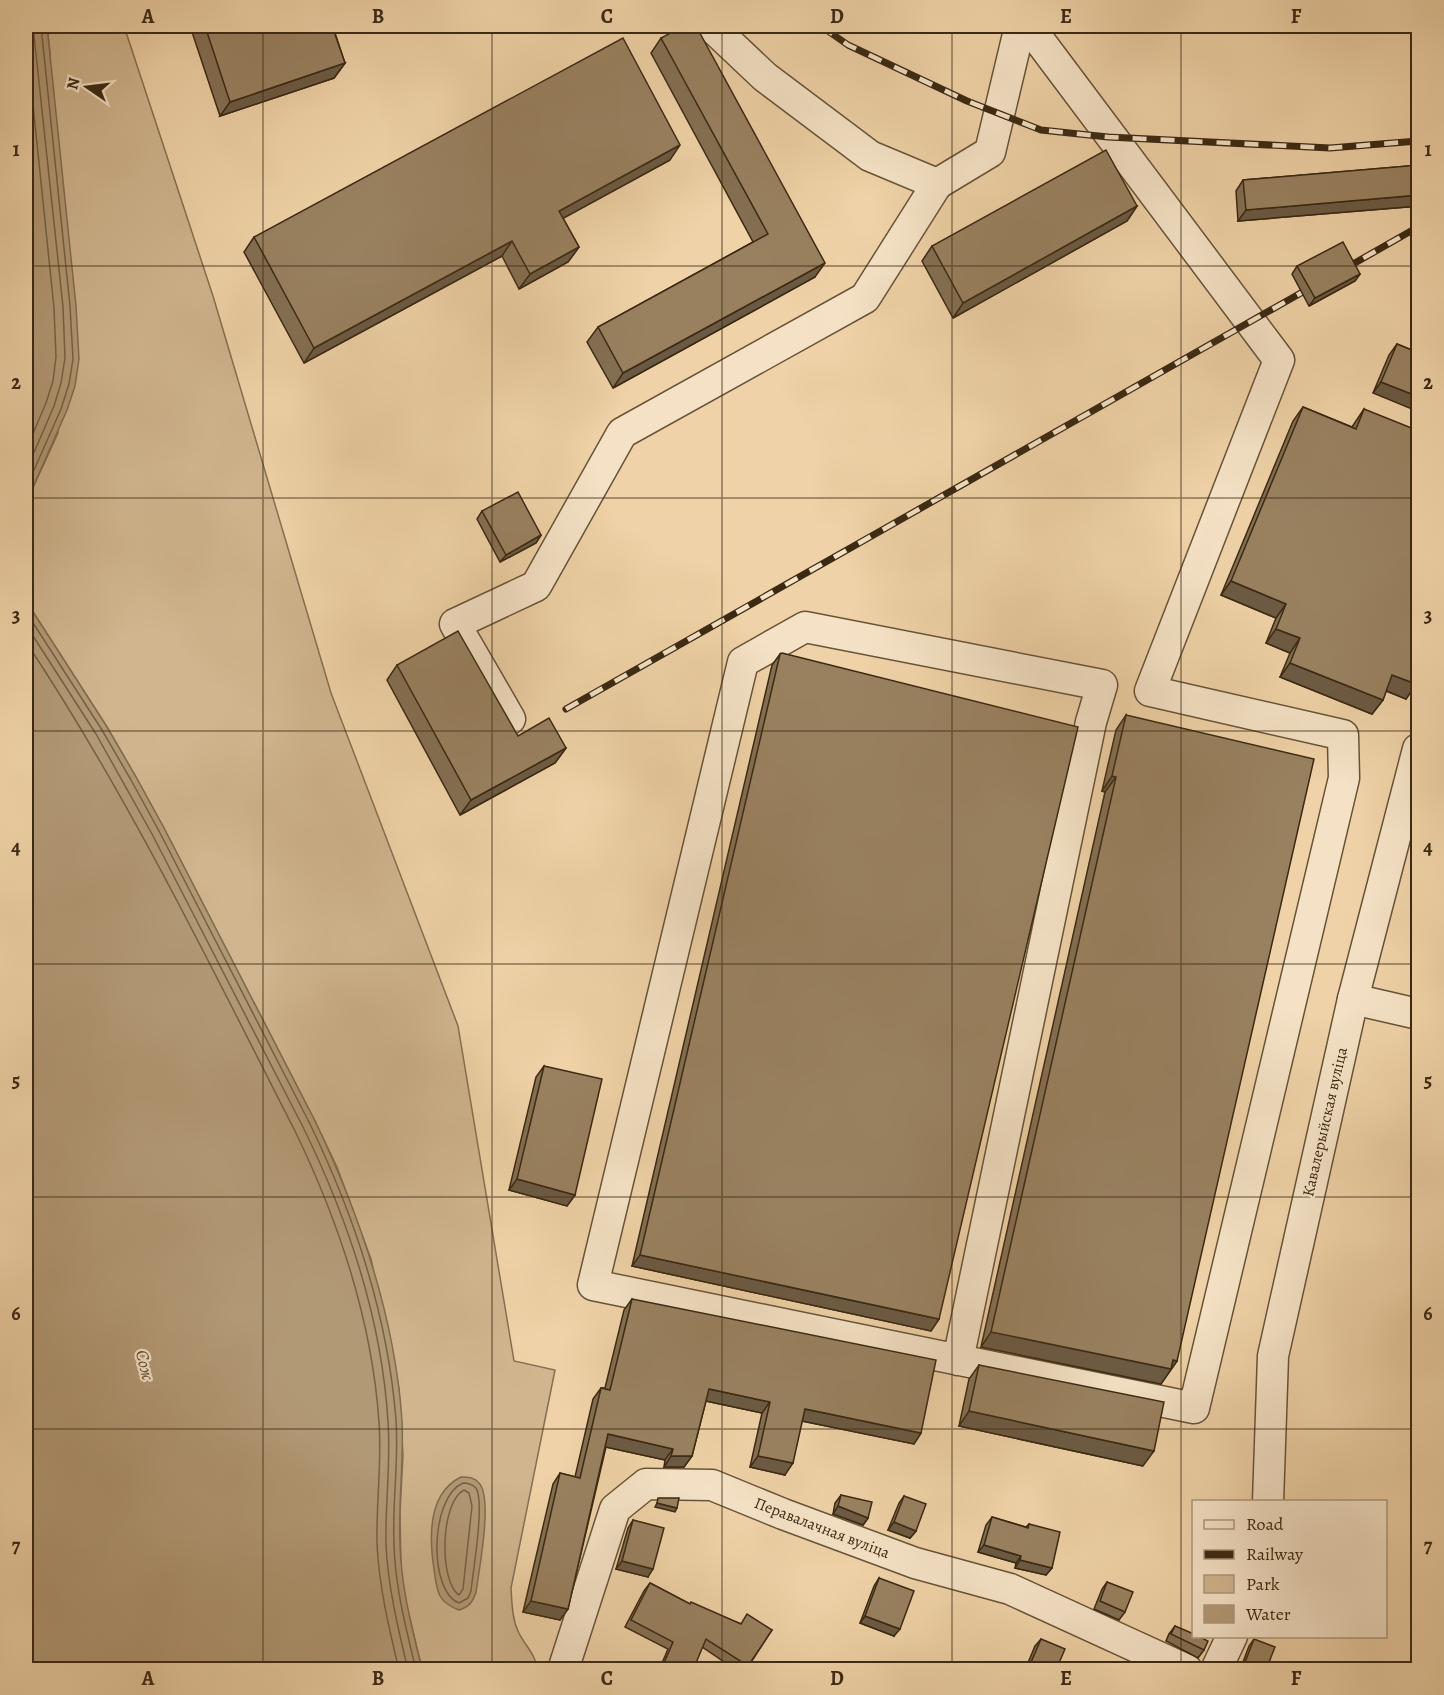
<svg xmlns="http://www.w3.org/2000/svg" width="1444" height="1695" viewBox="0 0 1444 1695" font-family="Alegreya,serif">
<style>
.green{fill:#d0b58e;stroke:#866f50;stroke-width:1.5}
.water{fill:#b29975;stroke:#826c4e;stroke-width:1.5}
.lines{fill:none;stroke-linecap:round;stroke-linejoin:round}
.shore{stroke:#766144;stroke-width:1.5}
.minor-casing{stroke:#685338;stroke-width:33}
.minor{stroke:#f5e2c6;stroke-width:30}
.rail-casing{stroke:#3b2913;stroke-width:7}
.rail{stroke:#f5e2c6;stroke-width:4.5;stroke-dasharray:14;stroke-linecap:butt}
.wall{fill:#846f53;stroke:#3b2913;stroke-width:1.5}
.shaded-wall{fill:#6b5a43;stroke:#3b2913;stroke-width:1.5}
.building{fill:#998160;stroke:#3b2913;stroke-width:1.5}
.grid{fill:none;stroke:#3b2913;stroke-width:1.5;stroke-opacity:0.55}
.labels{text-anchor:middle;dominant-baseline:central;stroke-width:4.5;stroke-linejoin:round;paint-order:stroke}
.street-label{font-size:16px;fill:#3b2913;stroke:#f5e2c6}
.water-label{font-size:18px;font-style:italic;fill:#5f4b30;stroke:#f5e2c6}
.neatline{fill:none;stroke:#3b2913;stroke-width:2}
.grid-label{font-size:20px;text-anchor:middle;font-weight:bold;fill:#3b2913}
</style>
<rect width="100%" height="100%" fill="#efd2a7"/>
<filter id="stains"><feTurbulence type="fractalNoise" baseFrequency=".00333" numOctaves="4"/><feColorMatrix values="0 0 0 0 .2 0 0 0 0 .09 0 0 0 0 .02 0 0 0 .5 -.17"/></filter>
<radialGradient id="worn" r=".72"><stop offset=".6" stop-color="#630" stop-opacity="0"/><stop offset="1" stop-color="#630" stop-opacity=".3"/></radialGradient>
<path class="green" d="M47,26H124L213,296L331,693L458,1026L514,1361L555,1370L511,1588C512,1603 512,1618 518,1631C524,1645 536,1654 537,1669H422L404,1594L401,1566L400,1513L403,1455L399,1388L371,1259L337,1167L315,1121L164,828L136,777L107,727L26,601V503L58,433L50,52Z"/>
<g class="water">
<path d="M26,26H47L76,306L79,359L75,386L67,410L26,503Z"/>
<path d="M26,601L107,727L136,777L164,828L315,1121C360,1215 395,1316 402,1421C404,1462 398,1503 400,1544C401,1587 412,1628 422,1669H26V1580L28,1568L26,1537Z"/>
<path d="M461,1477C468,1477 474,1477 479,1483C493,1498 479,1570 476,1592C473,1602 469,1607 459,1610C451,1607 444,1603 440,1596C436,1588 435,1577 434,1569C429,1537 428,1493 461,1477Z"/>
</g>
<g class="lines">
<g class="shore">
<path d="M26,37L54,308L56,357L53,381L46,403L26,450"/>
<path d="M26,471L54,406L61,383L65,358L63,307L33,26"/>
<path d="M26,488L61,409L69,384L73,359L70,306L41,26"/>
<path d="M26,612L102,730L131,780L159,831L310,1124C355,1217 388,1317 396,1420C399,1462 392,1503 394,1544C395,1587 406,1628 416,1670"/>
<path d="M26,625L96,734L152,834L303,1127C348,1219 382,1319 388,1422C391,1463 385,1504 386,1545C388,1587 398,1628 408,1670"/>
<path d="M26,642C129,797 210,965 295,1131C339,1222 372,1320 379,1422C382,1463 376,1504 377,1544C379,1587 389,1628 399,1670"/>
<path d="M463,1483C468,1483 472,1484 476,1488C485,1502 473,1571 471,1591L468,1598L459,1603C428,1591 430,1497 463,1483Z"/>
<path d="M464,1490L469,1493L472,1506L463,1589L459,1595C439,1582 440,1502 464,1490Z"/>
</g>
<defs>
<g id="minor">
<path d="M711,26L765,77L870,156L937,184L990,152L1020,26"/>
<path d="M510,719L455,624L536,586L622,433L865,298L937,184"/>
<path d="M1353,999L1418,1014"/>
<path d="M958,1360L1091,722L1102,685L805,627L743,662L593,1285L1194,1408L1344,778L1343,735L1150,691L1279,360L1039,40L1035,26"/>
<path d="M1268,1502L1273,1356L1353,999L1418,749"/>
<path d="M563,1670L615,1509L646,1484L712,1485L783,1514L915,1563L1010,1589L1187,1670"/>
<path d="M1216,1670L1232,1636"/>
</g>
</defs>
<use href="#minor" class="minor-casing"/>
<use href="#minor" class="minor"/>
<defs>
<g id="rail">
<path d="M821,26L848,45L967,101L1041,130L1108,137L1330,148L1418,141"/>
<path d="M1339,272L1418,227"/>
<path d="M566,709L1315,285"/>
</g>
</defs>
<use href="#rail" class="rail-casing"/>
<use href="#rail" class="rail"/>
</g>
<g class="wall">
<path d="M190,26H357L335,33L345,63L334,78L220,116Z"/>
<path d="M661,38L815,277L613,388L587,342L598,327L753,242L651,53Z"/>
<path d="M670,160L563,218L579,247L568,262L519,289L502,256L304,363L244,252L254,237Z"/>
<path d="M1419,165V206L1238,221L1236,191L1243,180Z"/>
<path d="M1137,206L1127,221L953,318L922,261L932,246Z"/>
<path d="M1297,266L1360,274L1355,281L1309,306L1292,274Z"/>
<path d="M1397,344L1419,353L1373,393L1389,355Z"/>
<path d="M1303,407L1352,427L1364,409L1416,684L1406,699L1386,691L1383,700L1372,714L1280,677L1290,653L1266,643L1276,618L1221,595L1293,421Z"/>
<path d="M482,511L541,535L536,543L500,562L477,519Z"/>
<path d="M780,654L939,1319L931,1331L632,1266L772,665Z"/>
<path d="M397,665L518,736L566,748L555,763L460,815L387,680Z"/>
<path d="M1126,715L1177,1361L1161,1384L981,1347L1105,792L1102,791L1116,730Z"/>
<path d="M544,1066L575,1195L567,1206L509,1190L536,1077Z"/>
<path d="M632,1299L921,1433L914,1444L802,1421L785,1475L750,1467L762,1413L706,1401L692,1456L684,1467H664L665,1460L606,1447L568,1609L560,1620L523,1612L553,1484L560,1473L575,1477L593,1399L601,1388H605L624,1310Z"/>
<path d="M979,1365L1143,1466L959,1426L969,1379Z"/>
<path d="M841,1495L868,1518L863,1525L833,1514L835,1503Z"/>
<path d="M904,1496L916,1531L910,1538L888,1530L899,1503Z"/>
<path d="M992,1517L1026,1527L1029,1524L1052,1568L1046,1575L1015,1568L1016,1563L978,1552L986,1525Z"/>
<path d="M633,1520L648,1577L616,1569L628,1528Z"/>
<path d="M879,1578L894,1636L860,1623L874,1586Z"/>
<path d="M1107,1582L1125,1612L1119,1620L1094,1609L1102,1589Z"/>
<path d="M650,1583L690,1604L741,1624L772,1630L746,1670H736L702,1647L693,1670H659L668,1649L625,1627L644,1591Z"/>
<path d="M1175,1626L1204,1650L1198,1658L1166,1641L1169,1634Z"/>
<path d="M1041,1639L1056,1670H1025L1035,1646Z"/>
<path d="M1254,1639L1266,1670H1240L1249,1646Z"/>
</g>
<g class="shaded-wall">
<path d="M329,26H357L321,38Z"/>
<path d="M1402,26H1419V29Z"/>
<path d="M345,63L334,78L220,116L230,102Z"/>
<path d="M680,145L670,160L549,226L559,211Z"/>
<path d="M1419,195V206L1238,221L1246,210Z"/>
<path d="M1137,206L1127,221L953,318L963,303Z"/>
<path d="M512,241L502,256L304,363L314,348Z"/>
<path d="M579,247L568,262L519,289L530,274Z"/>
<path d="M825,263L815,277L613,388L623,373Z"/>
<path d="M1360,274L1355,281L1309,306L1315,298Z"/>
<path d="M1381,382L1419,397V412L1373,393Z"/>
<path d="M541,535L536,543L500,562L506,555Z"/>
<path d="M1231,581L1286,604L1276,618L1221,595Z"/>
<path d="M1276,629L1300,638L1290,653L1266,643Z"/>
<path d="M1290,663L1383,700L1372,714L1280,677Z"/>
<path d="M1392,675L1416,684L1406,699L1382,689Z"/>
<path d="M566,748L555,763L460,815L471,800Z"/>
<path d="M1112,776L1116,777L1105,792L1102,791Z"/>
<path d="M517,1179L575,1195L567,1206L509,1190Z"/>
<path d="M640,1255L939,1319L931,1331L632,1266Z"/>
<path d="M991,1332L1173,1360L1177,1361L1161,1384L981,1347Z"/>
<path d="M709,1389L770,1402L762,1413L701,1400Z"/>
<path d="M805,1409L921,1433L914,1444L797,1420Z"/>
<path d="M969,1411L1154,1451L1143,1466L959,1426Z"/>
<path d="M608,1434L673,1449L665,1460L601,1446Z"/>
<path d="M671,1456H692L684,1467H664Z"/>
<path d="M758,1456L793,1463L785,1475L750,1467Z"/>
<path d="M657,1503L677,1508L675,1512L655,1507Z"/>
<path d="M838,1506L868,1518L863,1525L833,1514Z"/>
<path d="M894,1522L916,1531L910,1538L888,1530Z"/>
<path d="M984,1545L1021,1556L1016,1563L978,1552Z"/>
<path d="M1020,1560L1052,1568L1046,1575L1015,1568Z"/>
<path d="M622,1561L653,1569L648,1577L616,1569Z"/>
<path d="M531,1601L568,1609L560,1620L523,1612Z"/>
<path d="M865,1616L900,1629L894,1636L860,1623Z"/>
</g>
<g class="building">
<path d="M205,26H332L345,63L230,102Z"/>
<path d="M684,26H696L825,263L623,373L598,327L768,234L661,38Z"/>
<path d="M623,38L680,145L559,211L579,247L530,274L512,241L314,348L254,237Z"/>
<path d="M1106,150L1137,206L963,303L932,246Z"/>
<path d="M1419,165V195L1246,210L1243,180Z"/>
<path d="M1343,242L1360,274L1315,298L1297,266Z"/>
<path d="M1397,344L1419,353V397L1381,382Z"/>
<path d="M1303,407L1356,429L1364,409L1419,431V678L1416,684L1392,675L1383,700L1290,663L1300,638L1276,629L1286,604L1231,581Z"/>
<path d="M518,492L541,535L506,555L482,511Z"/>
<path d="M458,631L518,736L549,718L566,748L471,800L397,665Z"/>
<path d="M782,653L1078,727L939,1319L640,1255L780,654Z"/>
<path d="M1126,715L1314,759L1177,1361L1173,1360L1171,1369L991,1332L1116,777L1112,776Z"/>
<path d="M544,1066L602,1079L575,1195L517,1179Z"/>
<path d="M632,1299L936,1360L921,1433L805,1409L793,1463L758,1456L770,1402L709,1389L692,1456H671L673,1449L608,1434L568,1609L531,1601L560,1473L580,1478L601,1388L610,1390Z"/>
<path d="M979,1365L1164,1402L1154,1451L969,1411Z"/>
<path d="M841,1495L872,1502L868,1518L838,1506Z"/>
<path d="M904,1496L926,1504L916,1531L894,1522Z"/>
<path d="M658,1498H679L677,1508L657,1503Z"/>
<path d="M992,1517L1028,1528L1029,1524L1060,1532L1052,1568L1020,1560L1021,1556L984,1545Z"/>
<path d="M633,1520L664,1528L653,1569L622,1561Z"/>
<path d="M879,1578L914,1591L900,1629L865,1616Z"/>
<path d="M1107,1582L1133,1592L1125,1612L1100,1601Z"/>
<path d="M650,1583L690,1604L691,1602L741,1624L747,1614L772,1630L748,1666L706,1639L693,1670H679L664,1663L673,1642L631,1620Z"/>
<path d="M1175,1626L1194,1634V1636H1198L1208,1641L1204,1650L1171,1634Z"/>
<path d="M1041,1639L1065,1649L1056,1670H1035L1029,1667Z"/>
<path d="M1254,1639L1275,1647L1266,1670H1242Z"/>
</g>
<path class="grid" d="M263,26V1670M492,26V1670M722,26V1670M952,26V1670M1181,26V1670M26,266H1418M26,498H1418M26,731H1418M26,964H1418M26,1197H1418M26,1429H1418"/>
<g class="labels">
<g class="street-label">
<text transform="translate(1325 1122) rotate(-77)">Кавалерыйская вуліца</text>
<text transform="translate(822 1528) rotate(21)">Перавалачная вуліца</text>
</g>
<g class="water-label">
<text transform="translate(145 1365) rotate(77)">Сож</text>
</g>
</g>
<rect width="1444" height="1695" fill="none" stroke="#efd2a7" stroke-width="66"/>
<rect x="1192" y="1500" width="195" height="138" fill="#f5e2c6" stroke="#ab987e" stroke-width="1.5"/>
<rect x="1204" y="1520" width="30" height="9" fill="#f5e2c6" stroke="#ab987e" stroke-width="1.5"/>
<text x="1246" y="1530" font-size="18" fill="#3b2913">Road</text>
<rect x="1204" y="1550" width="30" height="9" fill="#3b2913" stroke="#ab987e" stroke-width="1.5"/>
<text x="1246" y="1560" font-size="18" fill="#3b2913">Railway</text>
<rect x="1204" y="1575" width="30" height="18" fill="#d0b58e" stroke="#ab987e" stroke-width="1.5"/>
<text x="1246" y="1590" font-size="18" fill="#3b2913">Park</text>
<rect x="1204" y="1605" width="30" height="18" fill="#b29975" stroke="#ab987e" stroke-width="1.5"/>
<text x="1246" y="1620" font-size="18" fill="#3b2913">Water</text>
<g transform="translate(87 87) rotate(284)" stroke="#f5e2c6" stroke-width="4.5" paint-order="stroke">
<path d="M0-4.5L10 22L0 15L-10 22Z" fill="#3b2913"/>
<text y="-9" font-size="16" font-weight="bold" text-anchor="middle" fill="#3b2913">N</text>
</g>
<rect x="33" y="33" width="1378" height="1629" class="neatline"/>
<g class="grid-label">
<text x="148" y="23">A</text>
<text x="378" y="23">B</text>
<text x="607" y="23">C</text>
<text x="837" y="23">D</text>
<text x="1066" y="23">E</text>
<text x="1296" y="23">F</text>
<text x="16" y="156">1</text>
<text x="1428" y="156">1</text>
<text x="16" y="389">2</text>
<text x="1428" y="389">2</text>
<text x="16" y="622">3</text>
<text x="1428" y="622">3</text>
<text x="16" y="854">4</text>
<text x="1428" y="854">4</text>
<text x="16" y="1087">5</text>
<text x="1428" y="1087">5</text>
<text x="16" y="1320">6</text>
<text x="1428" y="1320">6</text>
<text x="16" y="1552">7</text>
<text x="1428" y="1552">7</text>
<text x="148" y="1685">A</text>
<text x="378" y="1685">B</text>
<text x="607" y="1685">C</text>
<text x="837" y="1685">D</text>
<text x="1066" y="1685">E</text>
<text x="1296" y="1685">F</text>
</g>
<rect width="100%" height="100%" filter="url(#stains)"/>
<rect width="100%" height="100%" fill="url(#worn)"/>
</svg>
